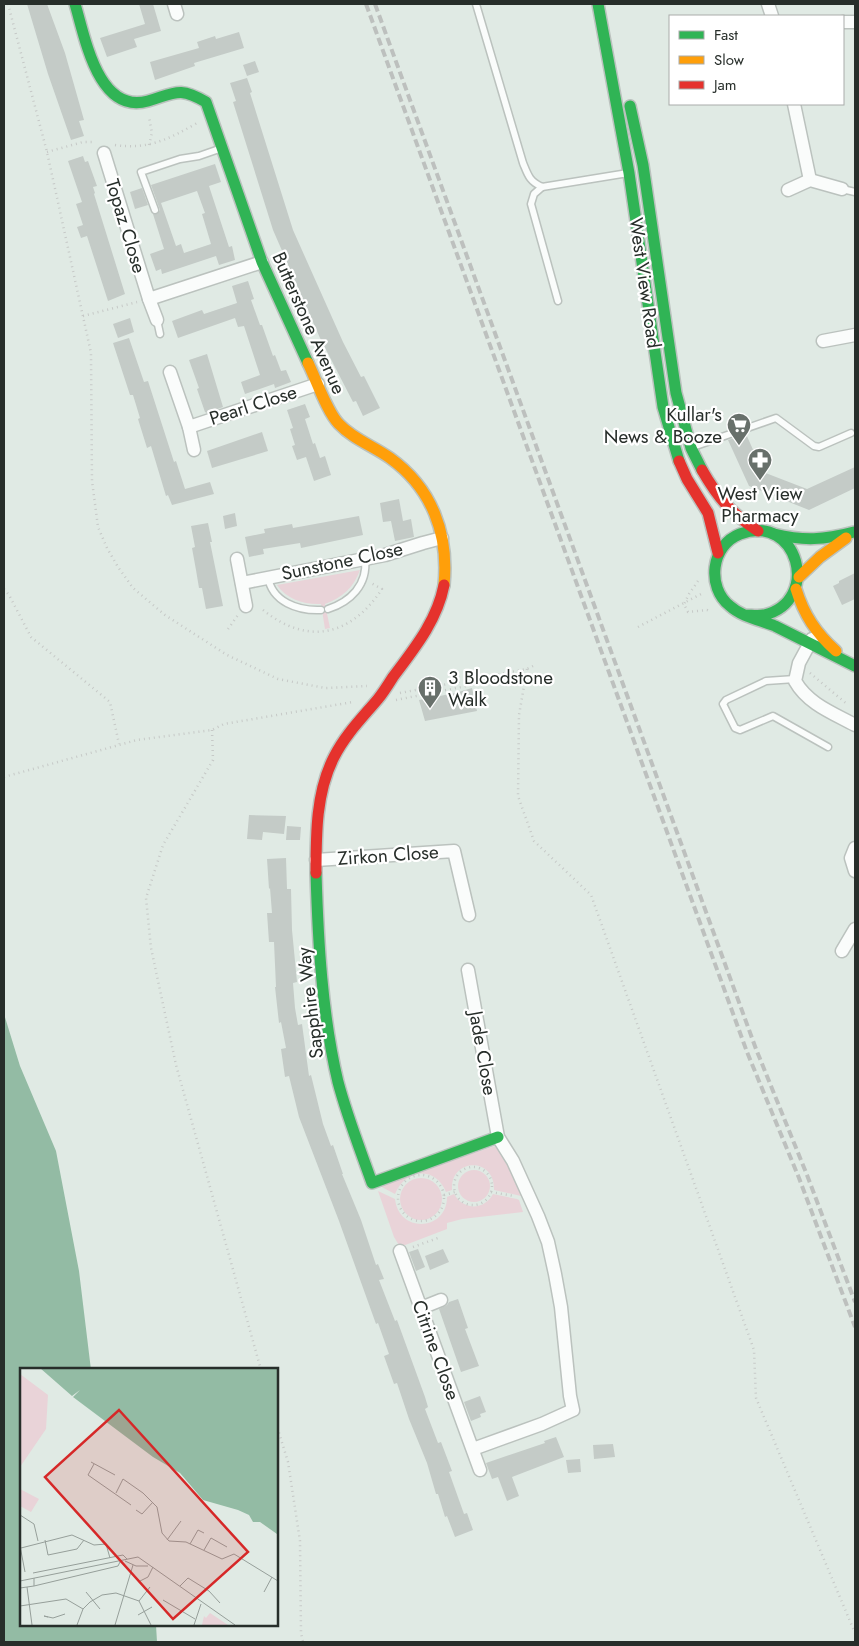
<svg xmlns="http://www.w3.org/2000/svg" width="859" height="1646" viewBox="0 0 859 1646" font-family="Jost,sans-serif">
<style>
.green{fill:#e9d3d8}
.water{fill:#93bba4}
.building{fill:#c4cbc7;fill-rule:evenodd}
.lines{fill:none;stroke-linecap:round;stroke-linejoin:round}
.lane-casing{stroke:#bbc2be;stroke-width:9}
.street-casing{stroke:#bbc2be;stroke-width:15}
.fast-casing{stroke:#bbc2be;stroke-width:14}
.slow-casing{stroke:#bbc2be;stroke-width:14}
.jam-casing{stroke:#bbc2be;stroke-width:14}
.path{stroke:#c6c9c7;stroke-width:2.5;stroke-dasharray:1 4;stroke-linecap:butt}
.lane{stroke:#fafcfb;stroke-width:6}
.street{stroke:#fafcfb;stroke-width:12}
.fast{stroke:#30b455;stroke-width:11}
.slow{stroke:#ff9f0a;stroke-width:11}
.jam{stroke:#e5322d;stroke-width:11}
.rail{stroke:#bdc0be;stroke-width:4;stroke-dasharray:8 4;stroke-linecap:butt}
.labels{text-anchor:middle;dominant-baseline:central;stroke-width:4.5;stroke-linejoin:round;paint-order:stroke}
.street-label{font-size:19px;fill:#272e2a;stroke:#fff}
.poi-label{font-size:19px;fill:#272e2a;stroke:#fff;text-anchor:end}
.inset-road{fill:none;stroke:#969f9a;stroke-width:1}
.view{fill:#d62828;fill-opacity:0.15;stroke:#d62828;stroke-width:2.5}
.inset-edge{fill:none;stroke:#272e2a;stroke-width:2.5}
</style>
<rect width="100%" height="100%" fill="#e0eae4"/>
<g class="green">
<path d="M360,570C354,587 342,598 325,604L330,628L325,629L321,604C305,605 286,599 277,585Z"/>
<path d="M495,1146L508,1166L521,1196L494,1190C495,1156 450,1158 452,1190L446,1192C435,1165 405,1169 395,1194L378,1185Z"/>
<circle cx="474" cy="1186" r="16"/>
<circle cx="421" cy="1199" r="21"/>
<path d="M378,1191L395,1199C399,1234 447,1231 447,1197L454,1194C463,1210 484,1211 493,1194L517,1199L519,1200L523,1212L462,1219L447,1223V1229L400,1247L394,1237Z"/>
</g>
<path class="water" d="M4,1014L20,1066L56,1151L79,1271L91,1370H21V1625H156L157,1642H4Z"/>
<g class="building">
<path d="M27,4H47L65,53L84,120L79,121L84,136L71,140L48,74Z"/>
<path d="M139,4H153L161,31L134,39L137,47L107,57L100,38L145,24Z"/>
<path d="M239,32L244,48L194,63L195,66L155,80L150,62L199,48L197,42L215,36L216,39Z"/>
<path d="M255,61L259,72L247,76L243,65Z"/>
<path d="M247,78L252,92L250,93L293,230L343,342L361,377L364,376L380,408L363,416L356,401L353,402L320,338L273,230L233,102L236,101L230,83Z"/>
<path d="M83,156L85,162L88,161L97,186L93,187L95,193L94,194L125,294L108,301L87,236L81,238L77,227L83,225L76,204L82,202L68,161Z"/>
<path d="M215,164L221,182L209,186L229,247L232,246L235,260L219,265L216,256L162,274L161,269L156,271L150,254L164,249L153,214H157L160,210L151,185ZM197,191L205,213L202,214L211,244L184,253L181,244L176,246L161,203Z"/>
<path d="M142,188L148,205L135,209L130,192Z"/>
<path d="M248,281L254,299L251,300L260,325H262L273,356L275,355L281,371L286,370L291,382L275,388L274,384L245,394L241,382L260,375L244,326L238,327L235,318L178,338L172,321L202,310L204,314L237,303L232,286Z"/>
<path d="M130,318L134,332L118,338L113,324Z"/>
<path d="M129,338L144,382L148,381L174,462L176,461L185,489L210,482L214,494L172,505L168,495L166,496L151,446L147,448L138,419L140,418L133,395H130L113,343Z"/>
<path d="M207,354L223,407L207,413L205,412L197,389L199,388L189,360Z"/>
<path d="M305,404L310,417L305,419L313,444L315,443L320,458L325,456L331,475L314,481L306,457L297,460L292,446L295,445L290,429L293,428L287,410Z"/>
<path d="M262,432L268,451L212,468L207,451Z"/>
<path d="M746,434L763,472L807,489L855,467V488L809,510L749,486L728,440Z"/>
<path d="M399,499L403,521L411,519L414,537L395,541L391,521L383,522L380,503Z"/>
<path d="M235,513L237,526L225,529L223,516Z"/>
<path d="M359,516L363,535L301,548L300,543L263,549L264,554L249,557L245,537L265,533L264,529L292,524L293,528Z"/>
<path d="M208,523L212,542H210L223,606L206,609L202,588H199L196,570L192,548L195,547L191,526Z"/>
<path d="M855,573V599L842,605L833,586L839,583V581Z"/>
<path d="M472,688L477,711L425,721L419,700L455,693Z"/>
<path d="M249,815L286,816L284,834L263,832L262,840L247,839Z"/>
<path d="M287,826L301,827L300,840H286Z"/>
<path d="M286,858L287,889H291L292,930L297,982L293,983L295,1008L298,1025L302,1024L309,1076L311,1075L323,1124L331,1146L333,1145L343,1174H342L361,1220L376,1265L378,1264L384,1279L379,1280L395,1321L397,1320L425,1397L428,1407L425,1409L438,1443L441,1442L452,1471L449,1472L464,1514L467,1513L473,1530L455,1537L447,1516L445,1517L438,1494H436L427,1463L409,1419L397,1383L394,1384L384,1356L389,1354L378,1323L376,1324L339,1221L299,1117L289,1076L285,1077L281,1049L286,1048L281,1022L279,1023L275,987H276L274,942H269L267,913H272L270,888L269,889L267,859Z"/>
<path d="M418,1249L425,1267L416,1271L409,1252Z"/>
<path d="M443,1249L449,1262L430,1270L425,1256Z"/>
<path d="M458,1299L468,1328L465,1329L479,1366L461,1372L439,1309L447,1305L449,1302Z"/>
<path d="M480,1396L486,1412L480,1414L481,1417L471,1421L464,1402Z"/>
<path d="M556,1437L564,1457L512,1477L519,1496L507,1501L498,1477L492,1479L486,1463L545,1443L544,1441Z"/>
<path d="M613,1444L615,1457L594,1459L593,1445Z"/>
<path d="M580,1459L581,1472L568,1473L566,1460Z"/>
</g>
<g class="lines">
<defs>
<g id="lane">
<path d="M476,4L523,163C528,175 529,181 542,187L628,173"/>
<path d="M542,187L534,194L531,204L558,301"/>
<path d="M842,189L855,192"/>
<path d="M155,210L141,172L180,159L199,156L222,148"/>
<path d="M157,320L160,334"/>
<path d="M693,447L776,418L814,446L819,447L851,433"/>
<path d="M268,577C272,602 298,611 321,610"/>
<path d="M328,609C350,602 368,585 365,559"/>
<path d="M795,679L766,681L726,700L723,704L735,728L740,730L773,716L828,747"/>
</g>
<g id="street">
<path d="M174,4L177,14"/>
<path d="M768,4L772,16"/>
<path d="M843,22H855"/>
<path d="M794,104L810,180"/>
<path d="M104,153L149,299L262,262"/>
<path d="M788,190L810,180L842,189"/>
<path d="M149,299L157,320"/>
<path d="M823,341L855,335"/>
<path d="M170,372L189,427L318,384"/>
<path d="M189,427L194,450"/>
<path d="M237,559L246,606"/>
<path d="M242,583L385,555L423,543L442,538"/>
<path d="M812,639L799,663L795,681C808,704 833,713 855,725"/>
<path d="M855,848L851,858L855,871"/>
<path d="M316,860L454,851L469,915"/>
<path d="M842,951L855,929"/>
<path d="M468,970L498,1137L513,1161L538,1216L548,1242L555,1274L561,1307L570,1396L573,1410L542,1424L473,1449"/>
<path d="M400,1251L480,1470"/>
<path d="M421,1308L441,1300"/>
</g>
<g id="fast">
<path d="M75,4C85,37 98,115 148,101C175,93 179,86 206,102L262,262L308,363"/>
<path d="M598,4L629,173L663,407L679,461"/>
<path d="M630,106L643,165L676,393L691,448L702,470"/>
<path d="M774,534C804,541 824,540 854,532"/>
<path d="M745,615C751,615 758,616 764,615C822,601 798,512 740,534C711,545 706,587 730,606C742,617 760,620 775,626L855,666"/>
<path d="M316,873C318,941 322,1015 338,1082C347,1116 360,1149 372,1183L498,1137"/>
</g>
<g id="slow">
<path d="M308,363C316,379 327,412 339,424C353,439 373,446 390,458C432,488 449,534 444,585"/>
<path d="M799,577L820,557L846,538"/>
<path d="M796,589C804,615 816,633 836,651"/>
</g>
<g id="jam">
<path d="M679,461L687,479L708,513L718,553"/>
<path d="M702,470C718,498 731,513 758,531"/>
<path d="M316,873C316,834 316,792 334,757C345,735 362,718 378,699C383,693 388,685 393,677C414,649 437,621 444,585"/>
</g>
</defs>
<use href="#lane" class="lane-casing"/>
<use href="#street" class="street-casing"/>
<use href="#fast" class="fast-casing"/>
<use href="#slow" class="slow-casing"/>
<use href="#jam" class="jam-casing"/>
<g class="path">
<path d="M8,4L47,152L91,353L92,481L98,527L107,548L118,567L133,588L165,615L227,655L278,679L325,688L367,686"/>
<path d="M115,145C148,150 169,139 197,123"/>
<path d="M149,145L152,133L149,117"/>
<path d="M47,152L83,142H95"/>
<path d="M83,316L137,302"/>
<path d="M698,581L689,594L684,604L688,612L707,610L711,612"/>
<path d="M4,589L9,595L31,637L110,702L119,744"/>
<path d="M263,610C308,646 351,636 382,589L371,583"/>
<path d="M638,627L701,594"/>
<path d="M228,629L238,615"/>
<path d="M527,669L519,715L518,796L534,841L591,895L754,1350L756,1398L855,1633"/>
<path d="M810,673L848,705"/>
<path d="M400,693L527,669L533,666"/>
<path d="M396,700L502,679"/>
<path d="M212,730L213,760L163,845L146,898L151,948L176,1065L261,1370"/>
<path d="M4,777L137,740L212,730L224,724L353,702"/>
<circle cx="473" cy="1186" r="19"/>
<circle cx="421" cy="1198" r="23"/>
<path d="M491,1192L514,1196"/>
<path d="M444,1195L455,1192"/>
<path d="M413,1247L438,1238"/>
<path d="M276,1423L288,1462L300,1541L301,1633L303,1642"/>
</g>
<use href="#lane" class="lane"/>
<use href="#street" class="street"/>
<use href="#fast" class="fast"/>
<use href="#slow" class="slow"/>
<use href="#jam" class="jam"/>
<g class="rail">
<path d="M366,4L747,1052L799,1178L855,1327"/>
<path d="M375,4L756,1049L807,1175L855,1302"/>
</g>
</g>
<defs>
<symbol id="supermarket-pin" viewBox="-11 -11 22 30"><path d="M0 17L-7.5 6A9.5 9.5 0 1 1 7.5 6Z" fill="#68706b" stroke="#fff"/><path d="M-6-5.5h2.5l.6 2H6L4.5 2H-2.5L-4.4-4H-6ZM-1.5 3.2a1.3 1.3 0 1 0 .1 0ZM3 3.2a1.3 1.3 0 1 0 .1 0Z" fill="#fff"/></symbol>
<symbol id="pharmacy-pin" viewBox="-11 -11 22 30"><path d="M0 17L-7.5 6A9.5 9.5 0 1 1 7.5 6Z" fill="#68706b" stroke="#fff"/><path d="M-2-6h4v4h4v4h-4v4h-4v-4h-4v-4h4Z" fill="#fff"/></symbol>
<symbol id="building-pin" viewBox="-11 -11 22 30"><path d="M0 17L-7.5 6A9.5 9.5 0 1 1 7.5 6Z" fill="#68706b" stroke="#fff"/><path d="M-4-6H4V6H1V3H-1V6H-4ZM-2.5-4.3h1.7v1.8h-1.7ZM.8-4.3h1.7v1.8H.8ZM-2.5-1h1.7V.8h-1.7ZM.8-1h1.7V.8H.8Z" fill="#fff"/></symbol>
</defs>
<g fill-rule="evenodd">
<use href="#supermarket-pin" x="725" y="411" width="28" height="38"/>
<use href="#pharmacy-pin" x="746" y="446" width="28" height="38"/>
<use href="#building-pin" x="416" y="674" width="28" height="38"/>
</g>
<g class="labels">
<g class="street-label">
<text transform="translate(126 226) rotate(73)">Topaz Close</text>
<text transform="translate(645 283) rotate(82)">West View Road</text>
<text transform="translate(309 323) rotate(66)">Butterstone Avenue</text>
<text transform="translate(253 405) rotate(-18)">Pearl Close</text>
<text transform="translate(342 561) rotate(-12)">Sunstone Close</text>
<text transform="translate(388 855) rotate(-4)">Zirkon Close</text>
<text transform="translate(310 1003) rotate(-97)">Sapphire Way</text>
<text transform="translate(483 1053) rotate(80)">Jade Close</text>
<text transform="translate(436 1350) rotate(70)">Citrine Close</text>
</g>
<g class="poi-label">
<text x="722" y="414">Kullar's<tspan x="722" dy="22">News &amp; Booze</tspan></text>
<text x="760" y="493" text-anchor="middle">West View<tspan x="760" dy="22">Pharmacy</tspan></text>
<text x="448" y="677" text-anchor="start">3 Bloodstone<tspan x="448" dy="22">Walk</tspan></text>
</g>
</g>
<g transform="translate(20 1368)">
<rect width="258" height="258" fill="#e0eae4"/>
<path d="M0,6L28,27L26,61L0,99ZM0,121L19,131L11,144L0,138ZM190,245L208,257H182L184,248L186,250Z" fill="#e9d3d8"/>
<path d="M20,0H257V166L240,154H233L229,147L218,142L183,132L160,105L133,89L53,29L60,22L52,28Z" fill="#93bba4"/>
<path class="inset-road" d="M71,94L95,107M74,96L68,107L111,137M96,125L103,111L123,125L137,139L142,165L149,173L166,174L202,191L214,186L258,213M116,142L122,146L133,134M0,147L14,156L18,173M25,172L28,187L57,181L64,172M147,172L161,153M170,176L178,162L184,165M0,178L5,204M1,180L52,167L74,177L86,176L90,190M184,182L191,170L207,179M105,193L116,198H128M13,205L103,187L107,191M0,213L118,189L215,257M120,213L128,209L133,199M14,218L98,198L100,194M160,218L168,210L189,223L200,235M7,219L12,257M0,220L14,218V210M66,224L80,241M244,224L252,209M143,232L175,251M119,233L130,219M0,238L46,231L63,241M118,247L132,239M28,249L24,248L33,250L45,246M57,257L63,241L70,234L82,227L96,225L119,233L131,257M95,257L113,197M174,257L181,236"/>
<path class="view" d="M99,42L228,184L153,251L25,109Z"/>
<rect width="258" height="258" class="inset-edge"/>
</g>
<rect width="859" height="1646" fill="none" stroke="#272e2a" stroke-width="10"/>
<rect x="669" y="15" width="175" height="90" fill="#ffffff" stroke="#a9abaa"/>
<rect x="679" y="31" width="25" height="8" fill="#30b455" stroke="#a9abaa"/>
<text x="714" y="40" font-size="15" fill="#272e2a">Fast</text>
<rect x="679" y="56" width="25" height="8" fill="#ff9f0a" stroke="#a9abaa"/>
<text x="714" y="65" font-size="15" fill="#272e2a">Slow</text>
<rect x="679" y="81" width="25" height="8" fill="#e5322d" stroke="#a9abaa"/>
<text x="714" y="90" font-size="15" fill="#272e2a">Jam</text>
</svg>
